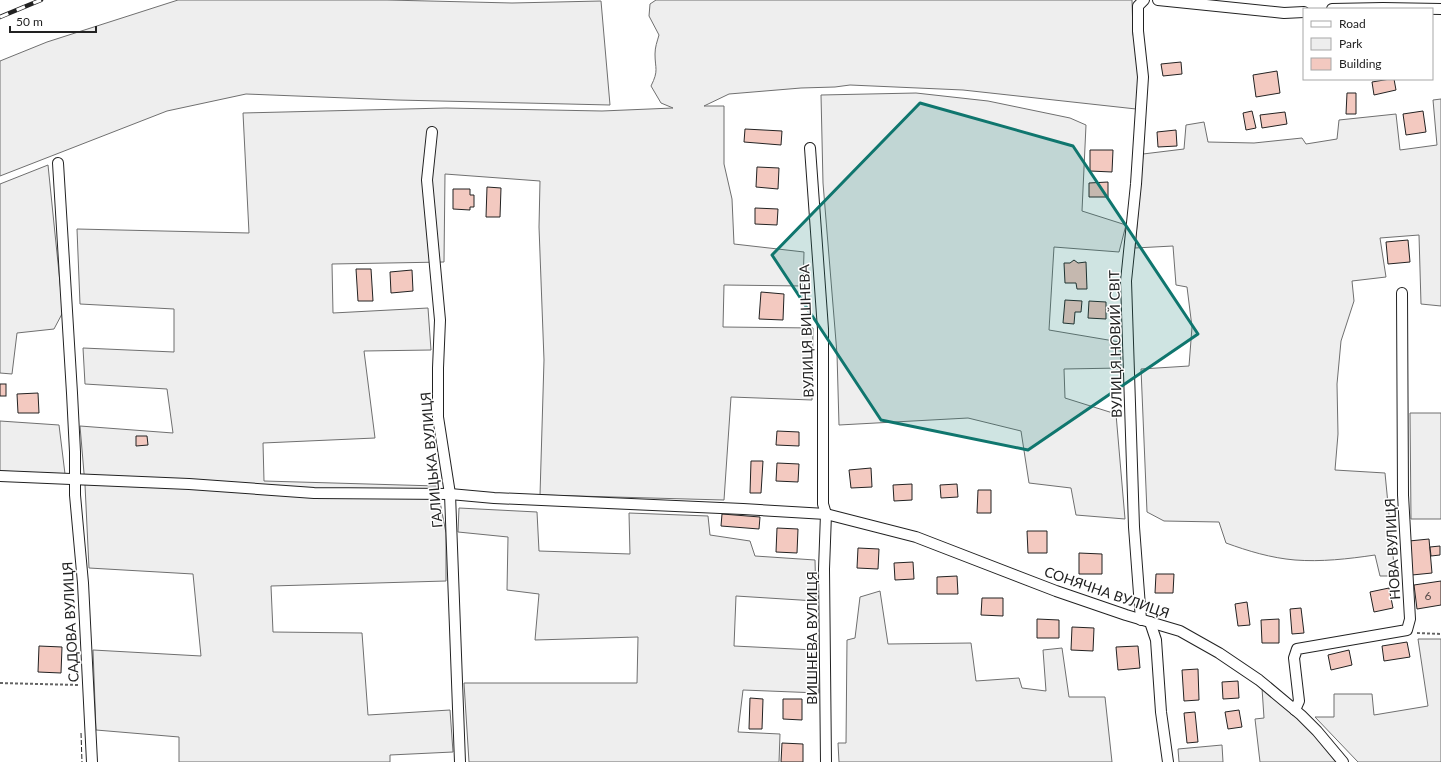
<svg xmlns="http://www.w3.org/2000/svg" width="1441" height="762" viewBox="0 0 1441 762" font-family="Lato,sans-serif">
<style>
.green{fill:#eee;stroke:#6f6f6f}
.building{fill:#f3c9c0;stroke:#222}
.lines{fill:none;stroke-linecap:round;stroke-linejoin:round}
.minor-casing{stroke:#222;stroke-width:12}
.path{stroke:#646464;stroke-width:2;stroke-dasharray:3 2;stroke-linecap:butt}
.minor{stroke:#fff;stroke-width:10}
.rail-casing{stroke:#222;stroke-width:4.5}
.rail{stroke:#fff;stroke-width:3;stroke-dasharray:9;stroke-linecap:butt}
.fence{stroke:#222;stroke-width:1;stroke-dasharray:5 2;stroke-linecap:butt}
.marked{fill:#0f766e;fill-opacity:0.2;stroke:#0f766e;stroke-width:3;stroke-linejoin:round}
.labels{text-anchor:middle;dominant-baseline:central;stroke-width:3;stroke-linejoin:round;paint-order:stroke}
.number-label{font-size:12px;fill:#564c4a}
.street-label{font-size:14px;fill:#222;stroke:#fff}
</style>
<rect width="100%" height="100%" fill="#fff"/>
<g class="green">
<path d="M178,0H387L512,3L601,1L610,105L397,100L246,94L167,111L0,176V61L47,42Z"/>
<path d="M656,0H1132L1133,34L1143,77L1138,105L1136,109L963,90L850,85L835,87L801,88L729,94L704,106H724V164L732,199L734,244L804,252L803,286L724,285L723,327L813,328L812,400L731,397L724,500L540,495L544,360L539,227L540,181L445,174L444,262L332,264L333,313L428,308L431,350L364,351L375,438L263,443L264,481L437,486L446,533V581L271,586L273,632L362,633L368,715L450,710L453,752L390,755V762H179V737L96,730L93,650L201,656L193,574L89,568L85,485L80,426L173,433L167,389L85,384L83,348L174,352V309L80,304L77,229L249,233L243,113L446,108L602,111L673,108L661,103L651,86C659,70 655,69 655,54C655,47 657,42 659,35L649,16L650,4Z"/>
<path d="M916,93L988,101L1070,118L1086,125L1082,211L1126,225L1119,252L1054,247L1049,330L1120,342L1121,368L1064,369L1065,398L1116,414L1125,519L1076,515L1071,488L1029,483L1021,431L968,418L839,425L837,354L823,183L821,95Z"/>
<path d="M1441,99V306L1421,304L1419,235L1380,238L1386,277L1352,281L1354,301L1341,341L1337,384L1338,434L1335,470L1385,473L1395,576H1380L1375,555C1348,559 1321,562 1295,560C1271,558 1248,551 1226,543L1219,522L1164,521L1147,512L1141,369L1189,366L1192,327L1187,287L1176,285L1173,246L1135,248L1143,154L1184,149L1186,125L1204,122L1208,142L1254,143L1302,138L1306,144L1337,139L1339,120L1396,114L1400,150L1437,145L1433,100Z"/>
<path d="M48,165L63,312L54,329L17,333L12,374L0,373V184Z"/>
<path d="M1410,413H1441V519H1411Z"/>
<path d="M0,421L59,425L65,474L0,471Z"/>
<path d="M459,508L537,512L539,551L630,554L629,513L708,516L710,535L750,541L755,556L815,560L816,601L736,596L734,646L815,650L819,693L743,690L738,732L780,734L779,762H469L464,683H637L638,637L535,640L539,594L507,590L508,537L458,532Z"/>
<path d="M880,591L888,644L971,643L976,681L1019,678L1022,688L1046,691L1043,650L1062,648L1069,697H1105L1112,762H839L838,743H846L847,640L855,638L860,597Z"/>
<path d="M1418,639H1441V762H1358L1315,717H1334V694H1372L1374,715L1428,706Z"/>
<path d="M1262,688L1297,716L1322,744L1336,762H1260L1255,719L1264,718Z"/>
<path d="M1222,745L1223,762H1179L1178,749Z"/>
</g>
<g class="building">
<path d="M1181,62L1182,74L1163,76L1161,64Z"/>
<path d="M1277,71L1280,93L1256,97L1253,75Z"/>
<path d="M1390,79H1394L1396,90L1374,95L1372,82Z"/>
<path d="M1347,93H1356V114H1346Z"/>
<path d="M1252,111L1256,128L1246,130L1243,113Z"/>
<path d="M1423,111L1426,132L1406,135L1403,114Z"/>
<path d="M1285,112L1287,124L1262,128L1260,115Z"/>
<path d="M745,129L782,131L781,145L744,142Z"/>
<path d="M1176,130L1177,146L1158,147L1157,132Z"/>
<path d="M1090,150H1113L1112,172L1090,171Z"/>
<path d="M757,167L779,168L778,189L756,187Z"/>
<path d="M1108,182V197H1089V183Z"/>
<path d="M487,187L501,188L500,217H486Z"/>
<path d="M453,189H470V195H474V207H470V210L453,209Z"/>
<path d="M755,208L778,209L777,225L755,224Z"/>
<path d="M1408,240L1410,262L1388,264L1386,242Z"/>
<path d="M1074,260L1078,263L1086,262L1087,289H1077L1076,283H1065L1064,263H1070Z"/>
<path d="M356,269H371L373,301H358Z"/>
<path d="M412,270L413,291L391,293L390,272Z"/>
<path d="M761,292L784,294L783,320L759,319Z"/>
<path d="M1065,300L1082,301L1081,312H1075L1074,324L1063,323Z"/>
<path d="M1089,301L1106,302V319L1088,318Z"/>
<rect x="0" y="384" width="6" height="12"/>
<path d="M38,393L39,413H18L17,394Z"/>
<path d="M777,431L799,432V446L776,445Z"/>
<path d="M136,436H147L148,445L136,446Z"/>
<path d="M751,461H763L761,493H750Z"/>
<path d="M777,463L799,464L798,482L776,481Z"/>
<path d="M871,468L872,487L851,488L849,470Z"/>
<path d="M912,484V500L894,501L893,485Z"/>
<path d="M957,484L958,497L941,498L940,485Z"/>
<path d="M978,490H991V513H977Z"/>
<path d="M722,514L760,517L759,529L721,526Z"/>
<path d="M777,528L798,529L797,553L776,552Z"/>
<path d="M1027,531H1047V553H1028Z"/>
<path d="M1429,539L1432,573L1412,575L1409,541Z"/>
<path d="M1440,546V555L1431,556L1430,547Z"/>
<path d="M858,548L879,549L878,569L857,568Z"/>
<path d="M1079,553L1102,554V574H1079Z"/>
<path d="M913,562L914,579L895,580L894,563Z"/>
<path d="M1156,574H1174L1173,593H1155Z"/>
<path d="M957,576L958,594H937V577Z"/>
<path d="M1441,581V605L1417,609L1414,585Z"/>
<path d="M1389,588L1393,608L1374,612L1370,592Z"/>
<path d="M982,598H1003V616L981,615Z"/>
<path d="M1247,602L1250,625L1238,626L1235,604Z"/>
<path d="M1301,608L1304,633L1292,634L1290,609Z"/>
<path d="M1037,619L1059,620V638H1037Z"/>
<path d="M1279,619V643H1262L1261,620Z"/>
<path d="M1072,627L1094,628L1093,651L1071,650Z"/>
<path d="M1407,642L1410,657L1384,661L1382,646Z"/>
<path d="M39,646L62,647L61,673L38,672Z"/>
<path d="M1138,646L1140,668L1118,670L1116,647Z"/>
<path d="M1349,650L1352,665L1331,670L1328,655Z"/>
<path d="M1198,669L1199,700L1184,701L1182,670Z"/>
<path d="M1238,681L1239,698L1223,699L1222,682Z"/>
<path d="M750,698L763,699L762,729H749Z"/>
<path d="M783,699H802V720L783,719Z"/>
<path d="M1239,710L1242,727L1228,729L1225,712Z"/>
<path d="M1195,712L1198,742L1187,743L1184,713Z"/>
<path d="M782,743L803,744V762H781Z"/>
</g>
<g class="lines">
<defs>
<g id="minor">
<path d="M1158,0L1284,13L1304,12"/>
<path d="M1332,9L1383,8L1441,9"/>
<path d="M432,132L427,180L440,320L438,368V417L450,494L460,762"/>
<path d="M810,148L823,329V504L826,514L824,569L826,762"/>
<path d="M58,163L72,393L75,452V495L83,583L92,762"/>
<path d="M0,476L189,484L314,493L450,494L494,498L743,509L826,514L916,537L1056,591L1126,615L1180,631L1219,653L1259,680L1301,715L1317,731L1343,762"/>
<path d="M1141,620L1134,527L1126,281L1136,184L1143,77L1138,31V6L1144,0"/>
<path d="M1150,622L1156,640L1161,712L1168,762"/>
<path d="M1295,710L1299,701L1294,658L1297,649L1407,630L1410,619L1403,495L1402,293"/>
</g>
</defs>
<use href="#minor" class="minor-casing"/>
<g class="path">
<path d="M1417,633L1441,634"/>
<path d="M0,683L78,685"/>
</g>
<use href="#minor" class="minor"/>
<defs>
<path id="rail" d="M0,17L41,0"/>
</defs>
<use href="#rail" class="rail-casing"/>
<use href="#rail" class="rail"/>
<path class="fence" d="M81,733L82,762"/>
</g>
<path class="marked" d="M920,103L1073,146L1198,334L1028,450L881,420L772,255Z"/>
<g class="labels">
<g class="number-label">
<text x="1428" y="595">6</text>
</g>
<g class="street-label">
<text transform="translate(806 331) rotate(-92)">ВУЛИЦЯ ВИШНЕВА</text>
<text transform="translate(1115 344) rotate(-91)">ВУЛИЦЯ НОВИЙ СВІТ</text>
<text transform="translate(431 460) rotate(-95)">ГАЛИЦЬКА ВУЛИЦЯ</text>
<text transform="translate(1392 549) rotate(-93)">НОВА ВУЛИЦЯ</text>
<text transform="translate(1107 592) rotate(19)">СОНЯЧНА ВУЛИЦЯ</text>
<text transform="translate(70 622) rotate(-93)">САДОВА ВУЛИЦЯ</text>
<text transform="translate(811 638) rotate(-90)">ВИШНЕВА ВУЛИЦЯ</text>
</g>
</g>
<rect x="1303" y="8" width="130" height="72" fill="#ffffff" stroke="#a7a7a7"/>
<rect x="1311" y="21" width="20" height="6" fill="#ffffff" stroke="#a7a7a7"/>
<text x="1339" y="28" font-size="12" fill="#222222">Road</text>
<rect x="1311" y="38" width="20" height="12" fill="#eeeeee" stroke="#a7a7a7"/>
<text x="1339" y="48" font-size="12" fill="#222222">Park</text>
<rect x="1311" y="58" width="20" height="12" fill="#f3c9c0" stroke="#a7a7a7"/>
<text x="1339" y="68" font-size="12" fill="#222222">Building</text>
<path d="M10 26v6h86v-6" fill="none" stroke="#222222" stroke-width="2"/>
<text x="16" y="26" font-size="12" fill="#222222" stroke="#ffffff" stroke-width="3" paint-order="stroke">50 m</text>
</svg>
